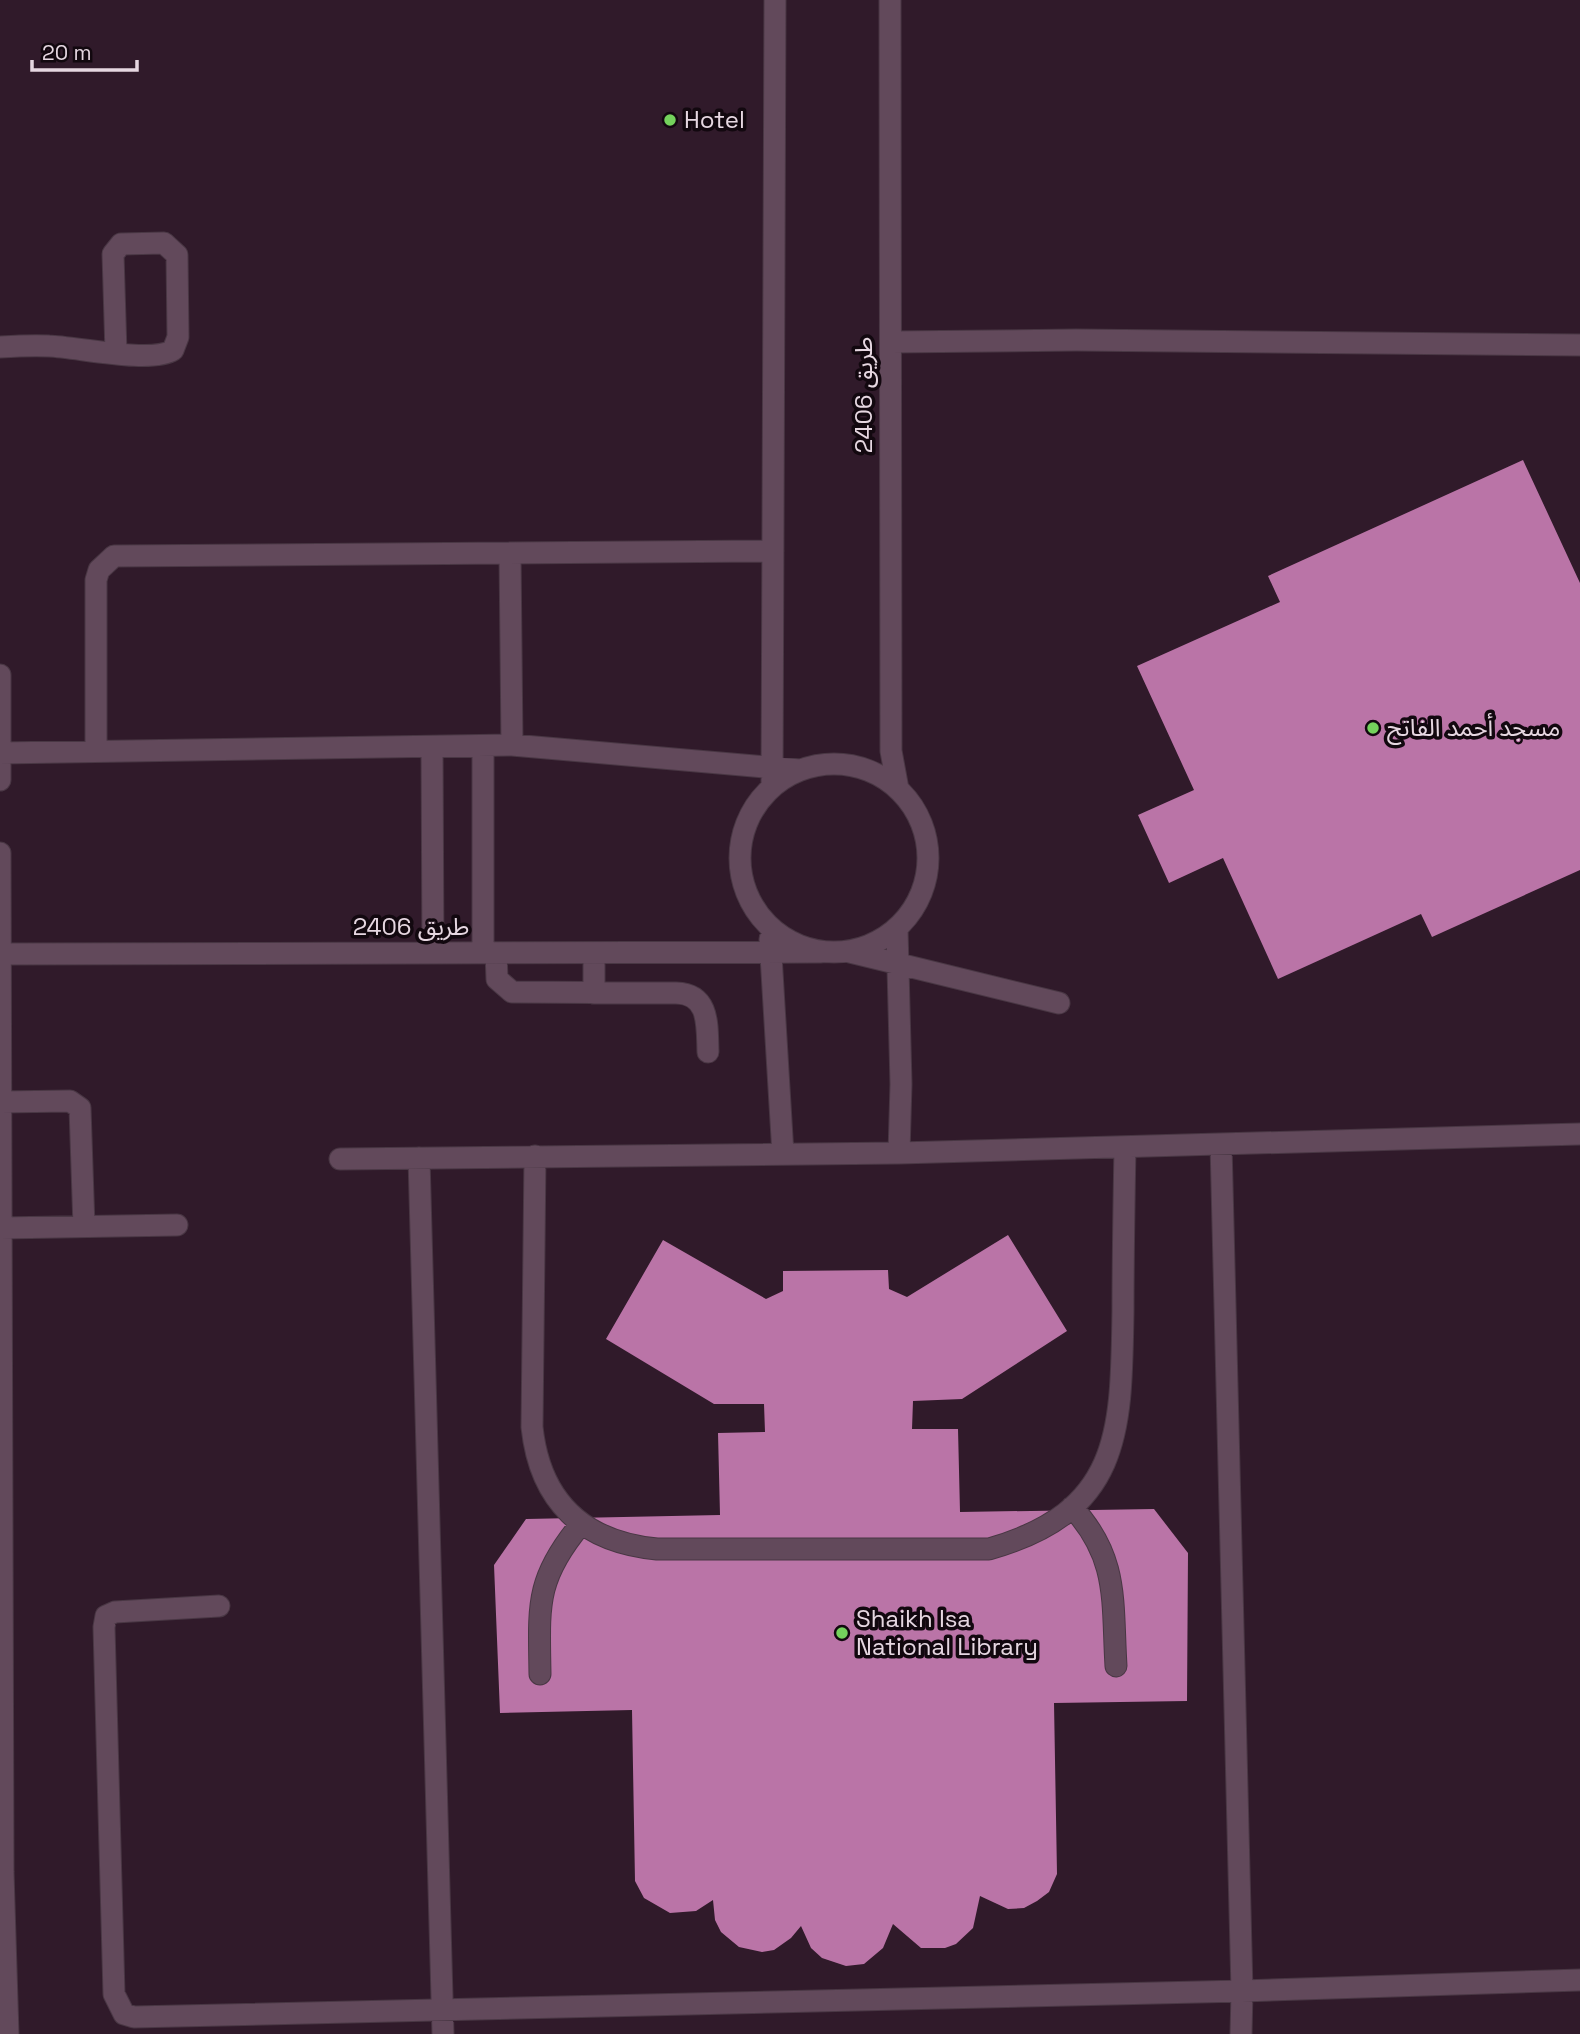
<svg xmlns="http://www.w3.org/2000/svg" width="1580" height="2034" viewBox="0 0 1580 2034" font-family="'Space Grotesk','Noto Sans Arabic',sans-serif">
	<rect width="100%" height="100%" fill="#301a2a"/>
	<path fill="#ba74a7" d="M1523,460l57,123v287l-148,67 -11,-23 -143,65 -55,-121 -54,25 -31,-68 56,-25 -57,-124 143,-64 -12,-26z
		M1008,1235l59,96 -105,68 -49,2 -1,28h46l2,83 194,-3 34,44 -1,148 -133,2 3,171 -8,18 -12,9 -13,7 -16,1 -28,-13 -7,32 -17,16 -11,4h-24l-28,-24 -10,24 -19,16 -18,2 -24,-8 -11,-10 -10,-22 -10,12 -17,12 -12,2 -23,-5 -18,-15 -6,-12 -2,-20 -17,11 -26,2 -26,-15 -9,-17 -3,-171 -132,3 -6,-148 32,-46 194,-4 -2,-82 47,-1 -1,-28h-50l-108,-65 57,-99 103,59 17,-8v-20l105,-1 1,19 18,8z"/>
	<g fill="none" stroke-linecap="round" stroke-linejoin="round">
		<g stroke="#493744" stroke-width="23">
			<path id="minor" d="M890,0l1,751 7,38
				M891,342l185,-2 504,5
				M0,347c16,-1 33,-2 49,-1 28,1 102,18 124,4l5,-13 -1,-82 -13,-12 -43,1 -8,10 3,99
				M510,553l2,192
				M0,675v105
				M432,748l1,205
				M96,750v-170l3,-10 15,-14 659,-5
				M0,753l512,-8 288,25
				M740 858a94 94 0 1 1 188 0a94 94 0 1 1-188 0Z
				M772,787l3,-787
				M0,853l3,1019 5,162
				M897,929l4,155 -2,69
				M770,939l13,215
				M850,952l209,51
				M483,953v-206
				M496,953l1,26 15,13 164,1c34,1 31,32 32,59
				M0,954l821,-2
				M594,993v-40
				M1,1102l69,-1 10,7 4,119
				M1221,1144l21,847 -1,43
				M535,1156l-3,271c8,75 51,115 125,122h332c134,-38 132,-119 134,-238 0,-55 1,-109 2,-164
				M419,1158l24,876
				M340,1159l559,-6 681,-19
				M1,1228l176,-3
				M1072,1507c47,51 40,93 44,159
				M219,1606l-104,6 -9,4 -2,11 10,367 10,20 10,3 1108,-26 338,-11
				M540,1674c-1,-68 -5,-95 41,-150"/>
		</g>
		<use href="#minor" stroke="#62495b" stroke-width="21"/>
	</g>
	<g fill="#74d25c" stroke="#12080f" stroke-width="2.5">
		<circle cx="670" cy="120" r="7"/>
		<circle cx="1373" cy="728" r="7"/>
		<circle cx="842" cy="1633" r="7"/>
	</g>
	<g text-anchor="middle" stroke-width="7" stroke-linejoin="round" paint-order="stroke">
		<g font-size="24" fill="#e6d7e1" stroke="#12080f" text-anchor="start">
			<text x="684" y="128">Hotel</text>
			<text x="1387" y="736">مسجد أحمد الفاتح</text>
			<text x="856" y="1627">Shaikh Isa<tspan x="856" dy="28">National Library</tspan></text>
		</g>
		<g font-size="24" fill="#e6d7e1" stroke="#12080f">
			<text transform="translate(864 395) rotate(-90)" y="8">طريق 2406</text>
			<text x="411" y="935">طريق 2406</text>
		</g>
	</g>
	<path d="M32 60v10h105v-10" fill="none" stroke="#e6d7e1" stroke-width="3.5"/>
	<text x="42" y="60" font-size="21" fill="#e6d7e1" stroke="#12080f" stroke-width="5" paint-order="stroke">20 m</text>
</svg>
